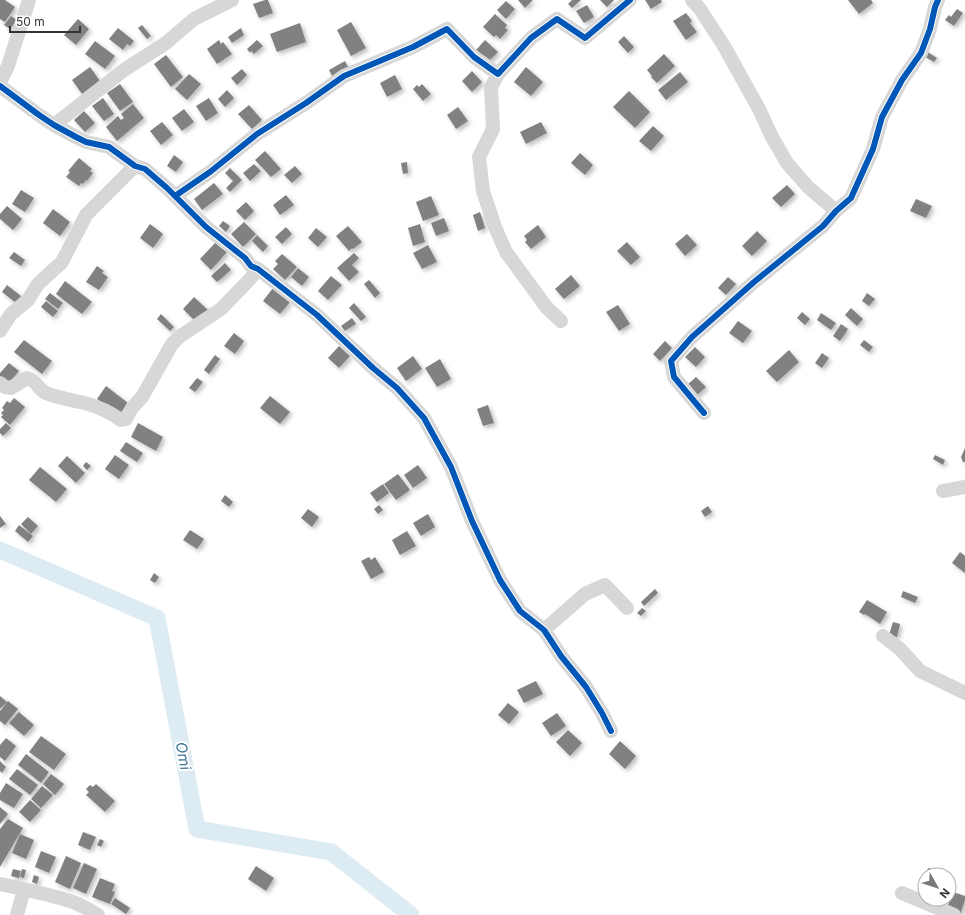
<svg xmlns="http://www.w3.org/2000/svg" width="965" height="915" viewBox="0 0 965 915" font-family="Inter,sans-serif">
	<defs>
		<filter id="shadow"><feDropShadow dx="2.5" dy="2.5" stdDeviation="2" flood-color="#0004"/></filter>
	</defs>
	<rect width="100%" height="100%" fill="#fff"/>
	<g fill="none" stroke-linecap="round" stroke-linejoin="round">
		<path stroke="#ddebf3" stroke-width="17" d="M0,550l157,68 40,211 134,23 80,63"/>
	</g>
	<path fill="#818181" filter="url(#shadow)" d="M0,0h5l10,7 -10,15 -5,-3z
		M265,0h3l5,13 -14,5 -6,-14z
		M518,0h15l-8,8z
		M572,0h9l-9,8 -4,-4z
		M600,0h14l-7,7z
		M645,0h16l1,2 -11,7z
		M848,0h23l2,3 -14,11z
		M506,1l9,8 -9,10 -9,-9z
		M587,5l7,12 -10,6 -8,-12z
		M957,9l6,4 -9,13 -9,-6 4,-5 2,2z
		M686,13l6,8 -2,2 7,9 -11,8 -13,-19z
		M495,14l12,11 -2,3 3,2 -8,9 -4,-4 -2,2 -11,-10z
		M11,16l6,4 -7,9 -6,-4z
		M78,19l11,10 -13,16 -12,-10z
		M351,22l15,26 -15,8 -14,-26z
		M300,23l6,19 -29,10 -7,-18z
		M142,25l9,11 -4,3 -9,-11z
		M118,28l16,13 -4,5 -3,-2 -4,6 -14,-11z
		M241,28l3,7 -12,8 -4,-6z
		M624,36l10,11 -6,6 -10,-11z
		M219,40l2,4 2,-2 9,12 -15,10 -10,-15z
		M257,40l6,6 -9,8 -3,-3 -1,2 -3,-4z
		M485,40l13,12 -10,10 -12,-12z
		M95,41l20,15 -10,13 -20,-15z
		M928,52l9,6 -3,4 -9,-5z
		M664,54l11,12 -18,17 -6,-6 1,-1 -5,-6z
		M166,55l17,22 -12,10 -17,-23z
		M345,61l4,8 -16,9 -4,-8z
		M90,67l10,14 -18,13 -10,-14z
		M526,67l17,15 -12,14 -17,-14z
		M242,69l5,6 -10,10 -6,-7z
		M472,71l10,11 -10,10 -10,-11z
		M680,72l8,10 -22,18 -8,-10z
		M189,74l12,10 -14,16 -12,-11z
		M395,75l7,14 -15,8 -7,-14z
		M120,84l13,18 -13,9 -13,-18z
		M422,84l9,10 -8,7 -10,-12 4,-4 2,2z
		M227,90l7,8 -9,9 -7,-8z
		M629,91l21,21 -15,16 -22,-21z
		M103,98l11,16 -10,7 -12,-15z
		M209,98l9,15 -12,8 -10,-15z
		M133,104l11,14 -27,23 -11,-14 12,-11 3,4 3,-2 -3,-4z
		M249,105l13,15 -10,9 -14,-15z
		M458,107l10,14 -12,8 -9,-14z
		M184,109l10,13 -12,9 -10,-13z
		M84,111l11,12 -10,9 -11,-12z
		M162,122l11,13 -12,10 -11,-14z
		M541,122l6,11 -21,11 -6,-12z
		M653,126l11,10 -13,15 -12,-10z
		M265,151l16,18 -10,8 -16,-17z
		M580,153l13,12 -8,10 -14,-12z
		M174,155l9,7 -7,10 -9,-6z
		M79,158l13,11 -2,2 3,2 -6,8 -1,-1 -3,4 -2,-1 -2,3 -13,-9 4,-5 -2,-1z
		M407,162l1,11 -5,1 -2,-11z
		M254,164l7,7 -11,10 -7,-8z
		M295,166l7,8 -10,9 -8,-8z
		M230,168l12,12 -12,12 -4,-4 7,-7 -8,-8z
		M214,183l9,11 -21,16 -8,-11z
		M787,185l8,9 -14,13 -9,-9z
		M21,190l13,8 -9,14 -13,-8z
		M286,195l8,10 -14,10 -7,-10z
		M431,196l8,19 -16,6 -7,-19z
		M916,199l16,7 -6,12 -16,-7z
		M246,202l8,9 -9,9 -9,-9z
		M7,206l15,13 -9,11 -13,-11v-5z
		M53,209l17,13 -10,14 -17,-13z
		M480,212l5,16 -7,3 -5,-16z
		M444,218l5,13 -13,5 -5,-13z
		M223,221l7,5 -4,6 -7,-6z
		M244,222l12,12 -13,13 -12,-13z
		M150,224l13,10 -10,14 -13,-10z
		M420,224l5,18 -12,4 -5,-18z
		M538,225l8,12 -15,12 -6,-7 2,-2 -3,-4z
		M348,226l14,16 -9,7 -1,-1 -3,3 -13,-15z
		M286,227l6,7 -10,10 -7,-7z
		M316,228l11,9 -9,10 -10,-9z
		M757,231l10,10 -15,15 -10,-10z
		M687,234l10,11 -12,11 -10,-12z
		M257,235l11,11 -5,6 -11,-11z
		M216,242l11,10 -16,18 -11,-11z
		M627,242l13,15 -9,8 -14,-14z
		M428,245l9,17 -15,7 -9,-16z
		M14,252l11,8 -4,6 -12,-8z
		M354,253l5,5 -7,7 7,7 -10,9 -12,-13z
		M282,254l15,13 -12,13 -12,-11 5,-5 -3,-3z
		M225,263l6,7 -14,12 -6,-6z
		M97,266l7,5 -2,2 6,4 -9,13 -13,-8z
		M298,268l11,9 -7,9 -11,-9z
		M571,275l9,11 -16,13 -9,-10z
		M331,276l11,9 -14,15 -10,-9z
		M728,277l8,7 -10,11 -8,-7z
		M369,280l11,13 -5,5 -11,-14z
		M65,281l27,21 -10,12 -26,-20z
		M7,285l14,11 -5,7 -14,-11z
		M273,288l17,14 -10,12 -17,-13z
		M50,293l13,10 -5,6 -13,-10z
		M867,293l8,6 -6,7 -7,-5z
		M194,297l14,13 -12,12 -13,-13z
		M46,301l12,10 -5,6 -12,-10z
		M354,303l12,14 -5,4 -12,-13z
		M618,305l12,19 -11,7 -13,-19z
		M851,308l12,11 -6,7 -12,-11z
		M802,312l8,7 -5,6 -8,-7z
		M821,313l15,10 -5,7 -14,-10z
		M161,314l13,13 -4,4 -13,-12z
		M352,318l4,6 -11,7 -4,-5z
		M738,321l14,10 -9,12 -14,-10z
		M841,324l7,5 -8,12 -7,-5z
		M234,333l10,8 -9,13 -11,-8z
		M24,340l28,21 -10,13 -28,-22z
		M864,340l9,7 -4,5 -9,-7z
		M665,341l7,7 -12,13 -7,-7z
		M339,346l11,10 -11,12 -11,-10z
		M695,347l10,10 -9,10 -11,-10z
		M789,350l10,12 -22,20 -11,-11z
		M822,353l7,5 -7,10 -7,-5z
		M215,355l5,4 -11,15 -5,-4z
		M413,356l9,13 -16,12 -9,-13z
		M440,359l11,20 -14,8 -12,-19z
		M9,363l10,8 -12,14 -7,-6v-6z
		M696,377l10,10 -11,10 -9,-11z
		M197,378l6,4 -8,10 -6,-4z
		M106,386l22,17 -9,12 -22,-16z
		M270,396l20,16 -10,12 -20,-16z
		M14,398l11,9 -15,18 -9,-8 2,-2 -2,-2 3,-3 -2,-2 5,-7 3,2z
		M488,405l6,18 -11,3 -6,-17z
		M6,423l5,5 -8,8 -3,-3v-4z
		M138,423l25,14 -7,14 -25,-14z
		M126,442l17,11 -6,9 -17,-11z
		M965,448v14h-2l-2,-5z
		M115,455l14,10 -10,14 -14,-10z
		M935,455l10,5 -2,5 -10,-6z
		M67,456l18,17 -9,10 -18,-17z
		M86,462l5,4 -4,4 -4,-4z
		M418,465l9,13 -14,10 -9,-13z
		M40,467l27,22 -11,13 -27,-22z
		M398,474l12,16 -14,10 -12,-16z
		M383,484l6,9 -12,9 -7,-9z
		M225,495l8,7 -4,5 -8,-6z
		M379,505l4,5 -5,4 -4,-5z
		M708,506l4,6 -7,5 -4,-6z
		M308,509l11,8 -7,10 -11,-9z
		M428,514l7,13 -14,9 -8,-13z
		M0,516l6,8 -6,4z
		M28,517l10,9 -7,8 -10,-10z
		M19,525l14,11 -5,6 -13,-11z
		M190,530l14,9 -7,10 -14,-9z
		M407,531l9,15 -16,9 -8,-15z
		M960,552l5,4v17l-13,-10z
		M369,557l2,3 4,-3 9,15 -13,7 -10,-18z
		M154,573l5,4 -4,6 -5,-3z
		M655,589l3,4 -14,13 -3,-4z
		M903,591l15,6 -3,6 -14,-6z
		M867,600l20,12 -7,12 -15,-10 -1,1 -5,-3z
		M642,608l4,3 -5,5 -4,-3z
		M893,622l7,2 -3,13 -8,-2z
		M536,681l7,13 -19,9 -7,-13z
		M0,696l7,6 -7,7z
		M8,701l10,8 -13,16 -5,-4v-10z
		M508,703l11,9 -10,12 -11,-9z
		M19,712l15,13 -10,11 -15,-13z
		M557,713l9,13 -15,10 -9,-13z
		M568,730l14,13 -12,13 -14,-14z
		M41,736l25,18 -12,16 -25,-18z
		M6,738l10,8 -11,15 -5,-4v-12z
		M620,741l16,15 -11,13 -16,-15z
		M26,754l23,18 -8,11 -23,-18z
		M0,761l6,6 -4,6 -2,-2z
		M17,769l21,16 -8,10 -21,-16z
		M51,774l13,10 -9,11 -12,-11z
		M6,783l17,11 -9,14 -14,-8v-7z
		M96,784l19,17 -10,11 -19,-17 3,-3 -3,-3 4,-4 3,2z
		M42,786l11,9 -12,13 -10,-9z
		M30,800l11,10 -11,12 -11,-10z
		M0,807l8,7 -8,10z
		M8,819l15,9 -23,39v-38z
		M83,832l13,5 -6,13 -12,-5z
		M20,834l14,6 -8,19 -14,-6z
		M100,839l4,2 -3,6 -4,-2z
		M41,851l15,6 -7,16 -14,-6z
		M66,856l15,7 -11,26 -15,-7z
		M84,863l13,6 -11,25 -13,-6z
		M256,866l18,12 -8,13 -18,-12z
		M928,868l16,5 -1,2h-17z
		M13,869l8,2 -2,7 -8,-2z
		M22,869l4,1 -2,8 -4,-1z
		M34,875l5,2 -2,7 -5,-2z
		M100,878l15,6 -3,7 3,1 -5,12 -18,-7z
		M953,892l12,4v4l-5,15 -13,-8z
		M115,898l15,10 -4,6 -15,-10z"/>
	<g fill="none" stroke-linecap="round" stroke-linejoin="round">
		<path stroke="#d7d7d7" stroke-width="14" d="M692,0l8,9 24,37 35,63 13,28 15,26 21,24 28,24
			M498,74l-7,13 2,42 -14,28 4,34 12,36 11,25 41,56 14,13
			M0,82l8,-16 21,-66
			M0,86l39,29 15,10 22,12 10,5 23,5 26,19 10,3 22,19 39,39 39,31 6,8 7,3 59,46 56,53 24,20 27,30 27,49 21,54 28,59 20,31 24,19 17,26 25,31 16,26 9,18
			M54,125l70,-55 42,-27 28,-24 38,-19
			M175,196l35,-24 47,-38 49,-31 38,-27 69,-29 34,-18 27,28 24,17 33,-36 26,-19 28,19 45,-38
			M0,331l11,-17 17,-14 10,-16 24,-22 24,-47 49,-49
			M0,383l5,4 6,1 16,-10c9,2 11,11 19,15 12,5 26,7 39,10 11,3 26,10 36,17l5,-1 6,-11 10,-11 30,-53 7,-7 42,-28 29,-30 8,-10
			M704,413l-30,-36 -3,-16 21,-24 62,-55 69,-56 13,-15 15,-13 22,-49 9,-32 20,-37 19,-27 9,-24 5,-22 3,-7
			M943,491l22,-4
			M544,630l41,-36 20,-9 22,23
			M883,636l17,13 20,22 45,22
			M0,884c23,5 48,10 70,17 10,3 19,9 28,14
			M902,893l52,22
			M17,915l7,-26"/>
		<g stroke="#fff" stroke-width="8">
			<path id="cycleway" d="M0,86l39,29 15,10 22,12 10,5 23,5 26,19 10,3 22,19 39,39 39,31 6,8 7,3 59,46 56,53 24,20 27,30 27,49 21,54 28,59 20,31 24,19 17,26 25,31 16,26 9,18
				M175,196l35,-24 47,-38 49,-31 38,-27 69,-29 34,-18 27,28 24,17 33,-36 26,-19 28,19 45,-38
				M704,413l-30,-36 -3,-16 21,-24 62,-55 69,-56 13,-15 15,-13 22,-49 9,-32 20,-37 19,-27 9,-24 5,-22 3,-7"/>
		</g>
		<use href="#cycleway" stroke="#0057b8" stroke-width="6"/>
	</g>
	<g text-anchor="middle" stroke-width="4" stroke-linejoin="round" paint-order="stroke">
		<g font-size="15" font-style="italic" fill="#3f7597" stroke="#fff">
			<text transform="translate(183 756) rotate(79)" y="5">Omi</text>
		</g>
	</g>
	<g transform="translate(937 887) rotate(129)"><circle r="19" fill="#ffffff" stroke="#adadad"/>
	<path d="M0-3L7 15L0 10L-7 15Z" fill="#7a7a7a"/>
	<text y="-6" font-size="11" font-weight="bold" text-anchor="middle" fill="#333333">N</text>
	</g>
	<path d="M10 26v6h70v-6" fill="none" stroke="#333333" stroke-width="2"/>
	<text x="16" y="26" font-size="12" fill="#333333" stroke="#ffffff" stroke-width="3" paint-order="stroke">50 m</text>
</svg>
